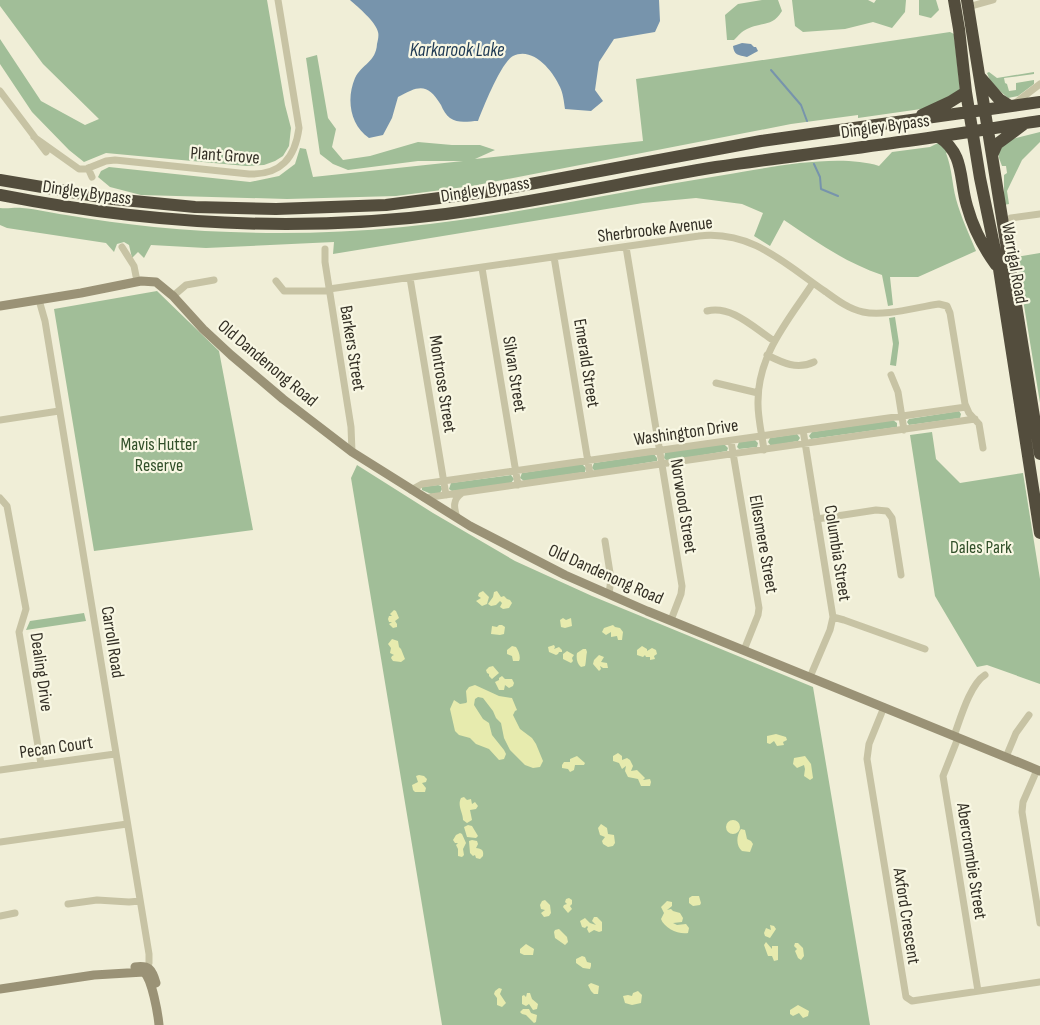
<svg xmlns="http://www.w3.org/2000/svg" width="1040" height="1025" viewBox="0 0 1040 1025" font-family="'Sofia Sans Condensed',sans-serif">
	<rect width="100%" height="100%" fill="#f0eed7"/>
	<path fill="#a1be98" d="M0,0h267l18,105 6,23 -2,18 -6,10 -8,5 -11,4 -18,1 -140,-13 -22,9 -15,-12 -37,-38 -32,-48v-25l41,62 44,24 14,-6 -56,-55 -43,-58z
		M762,0h16l4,11c-10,17 -20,10 -35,18 -5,2 -9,7 -13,11h-7l-2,-25 13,-11z
		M792,0h76l6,3 2,-3h30l-1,12 -13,16 -19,-6 -28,7 -42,3 -8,-6z
		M919,0h17l3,10 -8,8 -12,-3z
		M950,32l4,2 6,56 -32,18 -70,10v-3l-67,9 -319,62 -76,10 -109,3 -146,-4 -31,-8 -12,-10 3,-6 8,-4 141,15 29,-6 16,-12 5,-16 6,1 7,28 150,-16h-45l-70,9 -15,-6 -13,-10 -14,-96 11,-3 11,63 8,11 -4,18 11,13 27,-4 48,-14 34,3h28l15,5 -20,9 168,-18 -7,-62z
		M989,72l8,6 37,-6v2l-30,4 1,5 2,1 2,7 7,-1v-7l18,-3v4l-16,12 -10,2 -17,-15 -4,-10z
		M1040,132v10l-18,18 -15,31 2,13 -5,1v-30l3,-2 -1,-7h-4l-3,-8 -1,-9 14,-10z
		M938,143l12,7 -4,3c6,15 6,31 10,46 5,18 13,35 20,52l-58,26h-28l3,28 -5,1 -6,-31c-38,-13 -65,-33 -98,-55l-14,26 -16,-10 9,-23 -21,-9 -46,-6 -53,5 -310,51 1,-12 -128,6 -55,-3 -7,13 -6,-6 -6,6 -3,-13 -5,-3 -7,2 -3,8 -8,-9 -99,-15 -7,-3v-17c8,1 15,-1 22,0 15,1 30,5 44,7 29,5 59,9 88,12 83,8 167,8 249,0 108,-11 214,-35 321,-52 43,-7 113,-22 155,-9l13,-14 38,-5z
		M1040,253v150l-24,-146z
		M157,291l62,60 34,179 -159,21 -40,-242z
		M895,317l4,26 -3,23 -6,-1 3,-21 -4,-26z
		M959,411l2,3 -1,4 -51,7 -2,-3 2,-3z
		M893,420l4,3v4l-86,12 -2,-3 3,-4z
		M932,432l4,27 24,24 63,-10 17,106v105l-53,-19 -10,2 -42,-71 -25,-161z
		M797,434l3,4 -2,3 -27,5 -3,-4 2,-4z
		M755,440l3,3 -1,4 -18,2 -2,-2 2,-5z
		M724,444l4,4 -1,3 -60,10 -3,-3 1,-5 2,-1z
		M654,454l3,4v3l-62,10 -3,-3 2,-5z
		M582,464l4,4 -1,4 -61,9 -4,-3 2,-5z
		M357,465l76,48 82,48 77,35 221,91 57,338h-428l-91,-547z
		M511,475l3,4 -3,4 -59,8 -3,-2 2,-6z
		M438,485l3,1 1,3 -2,4 -9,1 -9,-4v-3z
		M84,613l2,8 -60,9 4,-9z"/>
	<path fill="#e7ebae" d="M483,591l6,6 -2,7 -5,2 -6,-5 5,-3 -3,-2 1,-3z
		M497,591l4,6 3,-1 3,3 3,1 2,3 -3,5 -6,1 -3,-2 2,-4 -2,-2 -4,4 -5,1 -3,-2 5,-7 1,-5z
		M394,610l2,1 3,7 -4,3 2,3v3l-4,1 -4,-4 3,-2h-3l-1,-3 1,-3h3l-2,-2z
		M563,618l3,2 5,-2 1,8 -7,2 -4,-1 -1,-7z
		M499,625h3l3,2 -1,7 -4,1 -9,-1 1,-8 5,1z
		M613,625l2,2 5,1 3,4 -1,8h-4l-1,-4 -6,1v-5l-5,3 -4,-3 2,-4z
		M392,639l6,2 1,6 2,2 4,10 -4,3 -8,-1 -2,-3 1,-2 2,-1 -4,-2 1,-5 -3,-4z
		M554,645l1,2 -1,2 5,-2 3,3v2h-3l-1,2 -2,1 -7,-3 -1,-5z
		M512,646l4,1c3,4 5,11 3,14h-6l-1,-5 -5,-2v-4z
		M642,646l5,3v2l5,-3 4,2 1,4 -3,2 1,3 -5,1v-3h-4l-1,-2 -2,2 -6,-2v-5z
		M583,649h3l1,3c-1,4 -1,12 -2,14l-4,1c-4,-3 -5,-9 -4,-14z
		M567,651l7,4 -2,3 1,3 -2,2 -8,-4v-5z
		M599,655l5,2 -3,5 6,1 1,5h-5l-3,-2 1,3 -2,2 -6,-7 1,-4z
		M493,666l6,7 -7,6 -3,-3v-2l-2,-1 -1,-3 3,-3z
		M502,676l3,3h7l2,4 -1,3 -4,2 -4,-3 -1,5h-5l-4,-8 4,-2v-2z
		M475,685l24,11 13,2 5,12 -2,1 -2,4 7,14 12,9 4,6 7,17 -3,6 -7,1 -8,-3 -15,-15 -6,-12 -3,-15 -5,-5 -3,-7 -10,-13 -5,-1 -3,2 -1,6 9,14 6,4 3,12 12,15 2,4 -2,5 -5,1 -10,-11 -13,-5 -6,-6 -11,-3 -4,-4 -5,-22 4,-9 6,4 6,-1 1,-1 -1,-11 3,-4z
		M776,734l10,3 1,3 -4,2 1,3 -7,1 -3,-5 -4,3 -3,-1v-7z
		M618,753l4,3v4l5,-2 3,2 3,6 -2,5 6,-1 8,8 -2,2 7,-1 1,3 -1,4h-9l-3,-7 -10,-2 -3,-6 1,-5 -4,3 -3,-6 -6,-2v-5z
		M577,756l8,7 -1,2h-9l-1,5 -4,2 -2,-3 -6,-1v-3l2,-3h6v-3z
		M805,756l6,8 2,14 -3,2 -6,-4 1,-7 -1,-4 -7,3 -4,-4 1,-6z
		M419,775l5,1 3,3 -1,3 -4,1 4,5 -1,4h-10l-2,-2 -1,-5 6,-3 -2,-6z
		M464,797l3,3 4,-1 1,5 3,-2 3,4 -2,3 -6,1 2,10 -5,3 -4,-3c0,-8 -6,-14 -2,-22z
		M726 827a7 7 0 1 1 14 0a7 7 0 1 1-14 0Z
		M601,824l6,4 1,6 6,1 1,8 -2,3 -5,1 -5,-3 -1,-3 3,-4 -5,-2 -2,-7z
		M468,825l4,1 6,10 -2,2 -9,-1 -3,-10z
		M741,829l4,1 2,9 4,2 2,3 -3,8 -8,-1c-6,-5 -6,-15 -1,-22z
		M460,833l2,1 4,9 -3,6 1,6 -2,2 -4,-1v-7l-2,-4 2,-2h-3l-2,-3 3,-5z
		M472,840l5,1 1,3 -2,4c5,1 8,1 7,8l-3,3 -4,-1 -1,-3 -2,1 -3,-3 -1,-12z
		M692,896h7l2,7 -1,2 -7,1 -4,-3v-5z
		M569,898l3,2v4l-2,2 2,3 -4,4 -5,-6 1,-2 3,-1 -2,-2 1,-3z
		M545,900l5,5 1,8 -2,3 -5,1 -3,-4 4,-3 -4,-1 -1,-4 2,-4z
		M667,901l5,1v4l-5,4 4,-1 2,2 7,2 3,5 -1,4 -9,1 4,2 9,-1 3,4 -1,5c-9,2 -24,-5 -27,-14l3,-6 -3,-6z
		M594,917h3l5,5v9l-3,1 -5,-2 -5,3 -2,-4 1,-2 -1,-1 -2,2 -3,-1 -2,-6 5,-3 5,5 6,2 -4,-4z
		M770,925l4,1 2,3 -6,9 -5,-2 -1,-3 2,-5 5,2z
		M559,929l8,8 1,5 -3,3 -10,-7 -1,-6 1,-2z
		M766,942l6,7v-3h6v14l-4,1 -2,-5h-4l-4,-11z
		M795,943h3l5,5 1,8 -3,4 -3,-2 -3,-7 2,-2 -3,-3z
		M526,944l8,5 -1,6h-9l-4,-2v-4z
		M582,956l3,1 2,5 4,1v3l-1,3 -7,-1 -7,-5v-4z
		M591,983l8,3 -1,8h-4l-3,-3 -3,-6z
		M499,988l3,1 -2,5 6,9 -4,4 -5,-2v-7l-3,-4 1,-3z
		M638,991l4,4 -1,8 -9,2 -7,-2 -2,-7 5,-1 4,1 1,-3z
		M527,993h3l2,6 6,5 -1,5 -4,1 -4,-6 -3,2 -4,-2v-8l2,-1 2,2z
		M798,1005l11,6 -1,5 -5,2 -4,-5 -6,3 -3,-2v-4z
		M523,1009h6l2,4 6,2 -1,7 -2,1 -8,-8 -4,-1 -2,-2z"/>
	<path fill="#7794ac" d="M350,0h309l1,21 -5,11 -41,7 -15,23 -4,28 8,11 -12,10 -26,-2c-1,-7 -2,-16 -5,-22 -7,-16 -27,-41 -47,-31 -12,7 -29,50 -35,65 -9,0 -20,3 -28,-3 -4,-3 -7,-8 -9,-13 -13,-22 -22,-20 -43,-8l-6,21 -9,17 -14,3c-19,-13 -23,-39 -14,-60 7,-14 21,-16 22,-34 1,-4 2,-9 1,-12 -2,-10 -20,-25 -28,-32z
		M742,43l9,1 3,3h2l2,4 -11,6c-9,-2 -13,-2 -14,-11z"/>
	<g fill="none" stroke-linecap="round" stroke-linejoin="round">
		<path stroke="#7794ac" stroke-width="2" d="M771,70l30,35 6,16
			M814,164l6,13 1,12 17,7"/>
		<path stroke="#c7c3a4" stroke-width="7" d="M968,7l25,-7
			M0,91l46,61
			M1014,104l26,-20
			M34,137l45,32h7l20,-8 9,-1 134,14c32,1 46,-16 50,-46l-21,-128
			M88,168l4,9
			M1011,218l29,-4
			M122,247l12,19 3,15
			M626,247l56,339 -1,8 -10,26
			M325,249v13l26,165 1,25
			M554,257l36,217
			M482,268l36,217
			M410,278l36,217
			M276,281l8,10h45
			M329,289l370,-53c53,-6 86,28 127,56 11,8 23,17 37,20 21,5 54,-5 76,-8l8,2 3,7 15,91 4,9 10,11 4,24
			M173,296l13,-11 28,-5
			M39,300l6,21 104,633v9l-5,9
			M707,311c25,-6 47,17 67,30
			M767,355c16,8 30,15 47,7
			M891,375l7,17 6,38
			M716,383l42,10
			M0,420l59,-9
			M803,430l30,187 -3,13 -20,47
			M731,441l28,167 -1,7 -14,35
			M764,450c-2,-15 -6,-31 -6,-46 -1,-49 30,-83 55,-121
			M411,490l11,-6 544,-77
			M0,498l7,8 19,103 -7,23 22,132
			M424,498l551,-79
			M457,518c-3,-10 -5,-18 5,-25
			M817,519l59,-9 11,1 5,7 9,57
			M605,541l6,38 -2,15
			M833,617l11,3 81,29
			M884,707l-15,37 -2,15 39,238 6,4 128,-19
			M954,736c6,-16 16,-52 31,-61
			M958,738l-15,38 35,215
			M1006,757l10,-24 13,-18
			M0,770l115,-16
			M1037,770l-14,32 -1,10 18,111
			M0,842l127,-18
			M68,904l29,-4 32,2 11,-1
			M0,916l15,-3"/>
		<path stroke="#9a9276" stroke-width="9" d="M0,306l81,-13 60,-12 15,1 17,14 30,33 28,26 52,44 69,53 118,74 95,49 82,36 393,160
			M135,967c14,-2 17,2 21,16
			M0,989l94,-14 50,-3c8,7 14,42 15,53"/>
		<path stroke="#534d3d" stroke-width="12" d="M954,0l5,29 7,63 14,86 19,91 41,264
			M967,0l73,454
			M980,77l19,22 11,7
			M922,115l28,-13 16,-10
			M939,137c26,17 20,43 28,69 6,22 16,41 29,59
			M993,153l4,-9 27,-20
			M0,180l113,19 82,8 81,2 110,-4 107,-14 268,-50 279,-39
			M0,195c147,29 296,38 446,19 90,-12 180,-32 270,-47 61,-9 122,-16 183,-25 47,-6 94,-14 141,-21"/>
	</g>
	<g text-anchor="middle" stroke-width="4.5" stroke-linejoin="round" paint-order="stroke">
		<g font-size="18" fill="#332f25" stroke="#f8f7e3">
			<text transform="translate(885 126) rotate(-8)" y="6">Dingley Bypass</text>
			<text transform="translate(225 155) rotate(4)" y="6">Plant Grove</text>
			<text transform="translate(485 189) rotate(-9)" y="6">Dingley Bypass</text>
			<text transform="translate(87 192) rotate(8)" y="6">Dingley Bypass</text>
			<text transform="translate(655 229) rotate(-7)" y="6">Sherbrooke Avenue</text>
			<text transform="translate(1015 263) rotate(80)" y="6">Warrigal Road</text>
			<text transform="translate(353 348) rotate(81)" y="6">Barkers Street</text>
			<text transform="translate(268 363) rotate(40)" y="6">Old Dandenong Road</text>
			<text transform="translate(587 363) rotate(81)" y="6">Emerald Street</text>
			<text transform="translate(515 374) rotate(81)" y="6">Silvan Street</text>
			<text transform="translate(443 384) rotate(81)" y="6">Montrose Street</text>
			<text transform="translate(686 432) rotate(-8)" y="6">Washington Drive</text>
			<text transform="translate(684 506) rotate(81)" y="6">Norwood Street</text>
			<text transform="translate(764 544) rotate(80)" y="6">Ellesmere Street</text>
			<text transform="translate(838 553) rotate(81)" y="6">Columbia Street</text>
			<text transform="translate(606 574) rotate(24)" y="6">Old Dandenong Road</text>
			<text transform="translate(113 642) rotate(81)" y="6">Carroll Road</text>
			<text transform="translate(42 672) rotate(82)" y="6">Dealing Drive</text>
			<text transform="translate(56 747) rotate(-8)" y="6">Pecan Court</text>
			<text transform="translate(972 861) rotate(81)" y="6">Abercrombie Street</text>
			<text transform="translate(907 916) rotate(81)" y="6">Axford Crescent</text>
		</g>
		<g font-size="18" fill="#32502a" stroke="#f8f7e3">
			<text x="159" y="450">Mavis Hutter<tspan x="159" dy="21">Reserve</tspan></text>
			<text x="981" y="553">Dales Park</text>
		</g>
		<g font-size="19" font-style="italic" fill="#1d3852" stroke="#f8f7e3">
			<text x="457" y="56">Karkarook Lake</text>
		</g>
	</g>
</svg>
